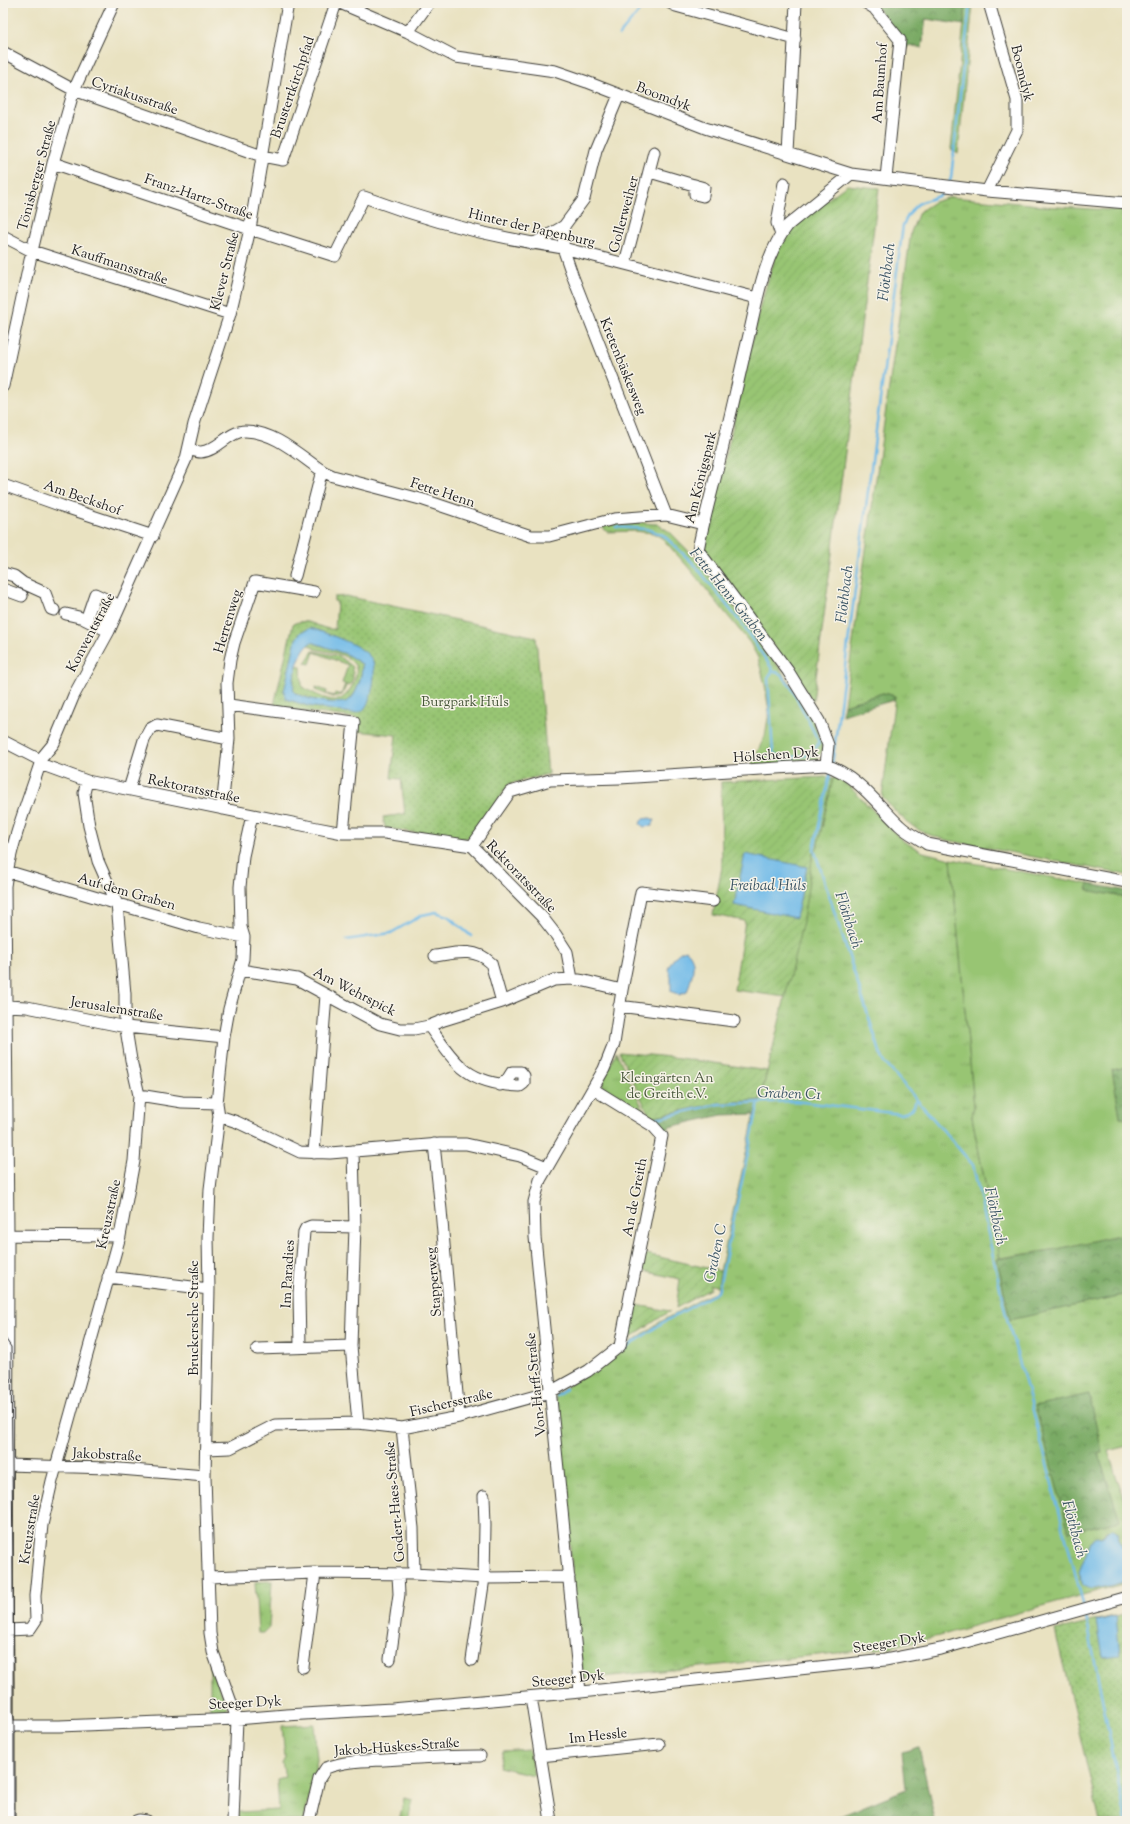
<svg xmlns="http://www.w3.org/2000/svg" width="1130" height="1824" viewBox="0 0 1130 1824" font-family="'Sorts Mill Goudy',serif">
	<defs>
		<pattern id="grass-tufts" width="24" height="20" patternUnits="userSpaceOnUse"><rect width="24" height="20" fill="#98c573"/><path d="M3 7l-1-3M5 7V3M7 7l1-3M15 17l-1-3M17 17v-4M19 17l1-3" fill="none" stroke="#82a963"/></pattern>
		<pattern id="forest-crowns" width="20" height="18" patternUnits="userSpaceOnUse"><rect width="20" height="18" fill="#7aaa65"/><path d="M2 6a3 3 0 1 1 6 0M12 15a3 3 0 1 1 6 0" fill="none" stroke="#638a52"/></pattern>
		<pattern id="park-dots" width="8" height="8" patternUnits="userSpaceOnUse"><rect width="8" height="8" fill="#98c573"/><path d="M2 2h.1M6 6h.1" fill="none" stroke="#82a963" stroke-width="1.8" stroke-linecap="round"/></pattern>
		<pattern id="garden-furrows" width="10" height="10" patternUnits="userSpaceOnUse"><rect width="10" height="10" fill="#98c573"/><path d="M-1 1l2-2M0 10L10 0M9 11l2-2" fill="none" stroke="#82a963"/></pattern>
	</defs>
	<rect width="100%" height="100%" fill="#f7f3e8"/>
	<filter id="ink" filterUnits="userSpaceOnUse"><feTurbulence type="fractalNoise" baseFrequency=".025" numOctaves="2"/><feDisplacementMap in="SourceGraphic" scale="8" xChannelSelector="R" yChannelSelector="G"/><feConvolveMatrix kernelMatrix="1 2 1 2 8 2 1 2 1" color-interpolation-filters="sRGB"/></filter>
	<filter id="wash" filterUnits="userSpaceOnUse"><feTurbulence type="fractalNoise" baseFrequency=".012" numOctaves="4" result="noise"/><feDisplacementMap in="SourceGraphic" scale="16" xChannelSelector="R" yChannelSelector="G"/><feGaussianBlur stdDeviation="0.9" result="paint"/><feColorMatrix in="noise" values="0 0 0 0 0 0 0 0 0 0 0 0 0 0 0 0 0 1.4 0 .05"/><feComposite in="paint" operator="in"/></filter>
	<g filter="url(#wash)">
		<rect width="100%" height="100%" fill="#e9e2c1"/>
		<path fill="url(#grass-tufts)" stroke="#5a7048" d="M966,3h7l-15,151 -7,-5z
			M951,197l79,7 11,2 86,5v664l-180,-35c-34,-8 -42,-19 -65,-43l13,-101 -12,-3 -39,12 67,-473 8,-20 15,-10z
			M635,522l22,2 13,8 27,28 61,77 51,74 15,36 -7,13 -11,3 -56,4 15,-31 4,-24 -4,-27 -7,-27 -8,-15 -62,-76 -26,-29 -9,-5 -18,-2 -28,1 -6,-7z
			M312,642l34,12 16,10c1,9 -5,32 -14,37 -10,5 -45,-2 -54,-9l-1,-5 3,-22 5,2 1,20c10,5 24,14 35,13 11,-1 25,-27 17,-36 -10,-12 -26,-12 -40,-15l-2,-3 -5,-1z
			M313,651l26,5 14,11 -1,2v2l1,1v7l-3,6 -3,-1 -5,11 -9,2 -18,-7 1,-3 11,4 -1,3 8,2 1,-3 6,2 4,-11 -3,-1 6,-18 -34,-13 -4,12 -5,-1z
			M838,777l5,3 60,61 20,11 28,7 23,247 -2,11 28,141 -3,1 13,60 117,-25v152l-19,5 19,58v42l-8,-11 -11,-10 -7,8 -16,48c3,1 7,3 10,3 3,0 29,-7 32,-9v3l-89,24 -99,29 -53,12 -303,31 -28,-284 105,-73 43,-24 14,-6 3,-21 37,-167h2c21,-84 41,-165 54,-251l4,-5 16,-70z
			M616,1052l31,65 -42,-25 -3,-4 1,-6z
			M272,1581l-3,47 -5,5h-6l-3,-51z
			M210,1664l17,42 -3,7 -14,1z
			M314,1724l3,36 -13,61h-66v-9l41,-2 -2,-31 8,-2 -3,-14 3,-6 -3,-31z
			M529,1749l5,26 -35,-8 4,-16z
			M404,1798l9,2 -5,21h-9z"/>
		<path fill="url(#forest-crowns)" stroke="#4b6340" d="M873,3h39l15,2 1,-2h38l-2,22 -38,-6 -4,29 -13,-3 -3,4 -5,-11z
			M883,693l12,3 -1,4 -52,15 2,-10z
			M1089,884l38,7v7l-36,-7 -4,-2v-3z
			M1127,1067v53l-7,-3 -8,-47z
			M760,1100l-5,14 -33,1 -53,12 -2,10 -5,-10 -11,-10 68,-14z
			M1127,1233v61l-117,26 -13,-61 60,-10z
			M1089,1394l13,58 -4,1 22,67 -51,12 -34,-126z
			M919,1747l16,74h-107l78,-32 -4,-37z"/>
		<path fill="url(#park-dots)" stroke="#5a7048" fill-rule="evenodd" d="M346,596l190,41 12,137 -39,10 -34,50 -8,4 -9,1 -73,-11 -2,-11 22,-3 -4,-35 -10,-1 5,-43 -40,-4 1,-13 -81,-10 -2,-3 19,-81c16,-8 28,7 42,5l2,-27 -3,-1v-4zM311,628c18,7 57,18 63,37l-16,48 -50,-7 -24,-15z
			M1127,1613v208h-27l-45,-191z"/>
		<path fill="url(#garden-furrows)" stroke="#5a7048" d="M847,185l32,3 -66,513 -104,-144 -4,-10 56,-244 18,-58 27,-30z
			M826,777l7,1 -16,70 -4,5 -10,68 -18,76 -51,-7 11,-69 -32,-6 9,-48 -1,-85z
			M619,1052l61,6 87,13 -7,29 -41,3 -69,14z
			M642,1253l78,18 -2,15 -8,-1v4l-34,19 4,-29 -41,-9z
			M631,1304l39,7 -47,31z"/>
		<path fill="#98c573" stroke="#5a7048" d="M951,859l138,25 -2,5 4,2 36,7v169l-15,3 8,47 7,3v113l-70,16 -57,9 -28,-141 2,-11z"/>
		<path fill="#6fbae8" stroke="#466b82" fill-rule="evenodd" d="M311,628c16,6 50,16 60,30 7,9 1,45 -8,52 -4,3 -7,3 -12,3l-43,-7 -22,-7 -2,-8 12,-52 5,-7zM312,642l34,12 16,10c1,9 -5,32 -14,37 -10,5 -45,-2 -54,-9 -3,-12 6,-45 18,-50z
			M650,818l5,2 -3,6 -8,1 -4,-3 2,-5z
			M745,854l62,13 -11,51 -62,-13z
			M686,950c13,10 5,29 1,42l-8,3 -8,-4v-14l-3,-8c4,-8 8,-17 18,-19z
			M1112,1528l6,4 1,8 8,11v29c-4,3 -30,9 -35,9 -3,0 -6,-2 -9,-3l-4,-14 12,-31 6,-4 4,1z
			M1116,1616l4,39 -17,2 -6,-36z"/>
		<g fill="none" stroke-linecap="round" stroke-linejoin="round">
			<path stroke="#6fbae8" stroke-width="2.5" d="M619,35l27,-32
				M949,183l2,-5 19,-175
				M616,527l31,2 16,6 31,29 47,59 32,47 9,5 9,12 28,55 -6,12 -31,5 -9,-6 -5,-75 5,-8
				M832,765l71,-540c4,-8 8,-16 15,-21 8,-5 24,-6 28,-15
				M831,770l-17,79 67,206 4,8 88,102 33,150 24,84 54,208
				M346,940l45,-7 31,-18 14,-3 12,4 23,20
				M653,1119l66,-15 76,-3 106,13c10,-2 13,-5 15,-15
				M623,1350l39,-27 56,-31 41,-190
				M557,1396l9,-7
				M1085,1611l41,210"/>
		</g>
	</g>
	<g filter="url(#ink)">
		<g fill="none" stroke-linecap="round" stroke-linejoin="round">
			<g stroke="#3b3a35" stroke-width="13">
				<path id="minor" d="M340,3l68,29 48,25 99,14 32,11 118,46 146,46 136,17 140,12
					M670,3l6,3 119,33
					M866,3l8,5 26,32 -14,138
					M408,32l21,-29
					M3,52l71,38 188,66 21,4 53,-157
					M788,154l8,-151
					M53,163l197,66 85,27 29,-59c64,24 132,41 199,51l194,50
					M650,172l54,16 -1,8 -8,-2v-9
					M987,191l30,-61v-30l-28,-97
					M564,226l-1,22 10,29 93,238
					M781,235l-4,-12 7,-40
					M3,236l29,15 198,63
					M533,244l31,-18 20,-27 12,-49 23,-55
					M625,263l29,-111
					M3,386l29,-135 21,-88 21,-73 40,-87
					M189,449c3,1 8,3 12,3 16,-1 28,-21 44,-21 30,0 56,26 79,41l9,4 91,24 107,36h18l65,-17 52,-4 37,9
					M3,485l59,21 91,30
					M3,573l11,3 9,7 22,10 6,16 3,1
					M295,576l25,-98 4,-6
					M3,589l19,7
					M66,614l13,3
					M84,619l18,9 12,-25 -19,-9 -9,26
					M229,705l125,17 -11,111
					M3,741l37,19
					M40,760l14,-17 20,-48 35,-64 77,-172 8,-35 36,-110 20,-85 38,-226
					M40,760v4l47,17 230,47 26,5h42l87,13 70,71 14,18 11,17 5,27
					M826,765l2,-20 -9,-24 -31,-50 -90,-121c7,-38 19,-75 27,-113 8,-32 15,-65 23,-98 9,-38 15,-82 40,-114l63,-51
					M129,789l15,-49 6,-11 7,-4 72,14
					M222,809l7,-70 -2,-56 3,-23 4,-17 21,-61 59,10
					M472,846l38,-54 40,-12 70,-2 206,-13c32,11 50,38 73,60 8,8 19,13 28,19l200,38
					M3,870l196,58 45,9
					M435,956c20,-3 40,-9 56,7l11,39
					M241,970l56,9 83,45 20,5h14l15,-3 15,-6 58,-18 52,-22 18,-1 13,2 37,9
					M6,1006l21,1 99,20 98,10
					M619,1006l115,15
					M429,1026c28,40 39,58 91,60l4,-3v-7l-3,-4h-9l-5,8 -7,5
					M139,1095l43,7 35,1
					M219,1116l18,6 63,30 30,1 110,-9h26l54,12 27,11
					M434,1144l7,66 18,207
					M353,1151l2,76 -4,119 7,77
					M314,1153l12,-158
					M3,1235l117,1
					M108,1277l101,12
					M300,1347l-1,-54 5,-61 2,-4 5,-2 44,1
					M257,1349l94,-3
					M402,1428l11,100 1,46
					M206,1449l24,-1 45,-23 83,-2 44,5 57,-11 91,-25 38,-21 32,-25 42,-210 -9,-10 -60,-37
					M7,1465l101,3 97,8
					M209,1577l106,-4 99,1 70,4 85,-1
					M8,1630l22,-1 6,-9 -1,-24 7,-71 10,-44 68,-245 14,-75 5,-66 -8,-35 -6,-37v-29l-8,-90 -19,-43 -9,-35 -5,-33 3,-12
					M390,1659l9,-65 -1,-19
					M472,1660l12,-82 1,-53 -1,-29
					M303,1667l12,-94
					M580,1692l-45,-455 -1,-35 6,-22 64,-111 10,-25 8,-54 19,-98 72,9
					M531,1697l20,124
					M3,1726h56l178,-7 49,-4 106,-6 189,-17 304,-32 56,-11 186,-52
					M540,1756l119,-12
					M9,1821v-95l-2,-13 1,-478 -3,-349c5,-41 22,-82 35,-122
					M136,1821l3,-1 8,1
					M233,1821l4,-102 -24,-67 -3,-19 -5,-157 4,-187 -1,-51 2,-49 9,-73 -2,-13 7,-66 5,-28 14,-50 1,-22 -3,-10 -1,-40 3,-31 9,-41
					M309,1821l10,-42 7,-11c18,-7 38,-7 58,-8 32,-2 64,-4 96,-4"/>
			</g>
			<use href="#minor" stroke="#fff" stroke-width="11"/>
			<path stroke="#1c1c1c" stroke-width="1" d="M3,1335l8,12 3,334v140"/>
		</g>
	</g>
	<g text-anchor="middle" stroke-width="3" stroke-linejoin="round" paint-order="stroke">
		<g font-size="14" fill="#1c1c1c" stroke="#f7f3e8">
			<text transform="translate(1023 73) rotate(76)" y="5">Boomdyk</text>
			<text transform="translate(879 83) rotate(-86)" y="5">Am Baumhof</text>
			<text transform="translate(292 87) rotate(-71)" y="5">Brustertkirchpfad</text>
			<text transform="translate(135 95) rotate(19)" y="5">Cyriakusstraße</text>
			<text transform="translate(664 96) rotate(21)" y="5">Boomdyk</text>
			<text transform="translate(36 175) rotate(-75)" y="5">Tönisberger Straße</text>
			<text transform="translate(199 196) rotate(19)" y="5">Franz-Hartz-Straße</text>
			<text transform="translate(623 214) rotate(-75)" y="5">Gollerweiher</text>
			<text transform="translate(532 227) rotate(13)" y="5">Hinter der Papenburg</text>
			<text transform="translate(120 264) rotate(18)" y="5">Kauffmansstraße</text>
			<text transform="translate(224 271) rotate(-76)" y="5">Klever Straße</text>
			<text transform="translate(624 366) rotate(68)" y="5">Kretenbäskesweg</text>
			<text transform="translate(700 477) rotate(-76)" y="5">Am Königspark</text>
			<text transform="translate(443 492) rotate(18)" y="5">Fette Henn</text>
			<text transform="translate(83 497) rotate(19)" y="5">Am Beckshof</text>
			<text transform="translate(227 621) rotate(-73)" y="5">Herrenweg</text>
			<text transform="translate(90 632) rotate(-62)" y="5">Konventstraße</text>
			<text transform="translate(776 754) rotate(-4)" y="5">Hölschen Dyk</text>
			<text transform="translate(194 788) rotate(12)" y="5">Rektoratsstraße</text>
			<text transform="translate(522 876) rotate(46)" y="5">Rektoratsstraße</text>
			<text transform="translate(127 891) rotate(16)" y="5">Auf dem Graben</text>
			<text transform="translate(355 991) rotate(27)" y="5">Am Wehrspick</text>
			<text transform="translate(117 1008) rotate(9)" y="5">Jerusalemstraße</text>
			<text transform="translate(634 1197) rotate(-79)" y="5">An de Greith</text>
			<text transform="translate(108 1214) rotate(-78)" y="5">Kreuzstraße</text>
			<text transform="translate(287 1274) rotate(-87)" y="5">Im Paradies</text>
			<text transform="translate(433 1282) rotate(-95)" y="5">Stapperweg</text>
			<text transform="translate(193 1318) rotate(-90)" y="5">Bruckersche Straße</text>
			<text transform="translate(535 1385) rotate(-96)" y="5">Von-Harff-Straße</text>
			<text transform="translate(451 1402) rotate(-13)" y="5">Fischersstraße</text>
			<text transform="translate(107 1454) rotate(3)" y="5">Jakobstraße</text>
			<text transform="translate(394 1502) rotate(-95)" y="5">Godert-Haes-Straße</text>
			<text transform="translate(29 1529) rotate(-81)" y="5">Kreuzstraße</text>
			<text transform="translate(889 1642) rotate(-9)" y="5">Steeger Dyk</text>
			<text transform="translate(568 1678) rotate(-6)" y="5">Steeger Dyk</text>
			<text transform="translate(245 1702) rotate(-3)" y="5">Steeger Dyk</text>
			<text transform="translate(598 1735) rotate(-6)" y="5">Im Hessle</text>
			<text transform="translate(397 1746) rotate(-4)" y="5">Jakob-Hüskes-Straße</text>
		</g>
		<g font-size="14" fill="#47573a" stroke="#f7f3e8">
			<text x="465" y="706">Burgpark Hüls</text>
			<text x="667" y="1082">Kleingärten An<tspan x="667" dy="16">de Greith e.V.</tspan></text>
		</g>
		<g font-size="15" font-style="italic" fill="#395363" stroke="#f7f3e8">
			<text transform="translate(886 272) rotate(-83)" y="5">Flöthbach</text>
			<text transform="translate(729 594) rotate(51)" y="5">Fette-Henn-Graben</text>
			<text transform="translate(844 594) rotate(-83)" y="5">Flöthbach</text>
			<text x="768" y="890">Freibad Hüls</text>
			<text transform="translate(849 920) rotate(72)" y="5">Flöthbach</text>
			<text transform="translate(789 1093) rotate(2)" y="5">Graben C1</text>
			<text transform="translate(996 1216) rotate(78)" y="5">Flöthbach</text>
			<text transform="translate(715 1253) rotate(-78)" y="5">Graben C</text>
			<text transform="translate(1075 1529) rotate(75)" y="5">Flöthbach</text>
		</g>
	</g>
	<rect width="1130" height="1824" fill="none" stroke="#f7f3e8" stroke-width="16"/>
</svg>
